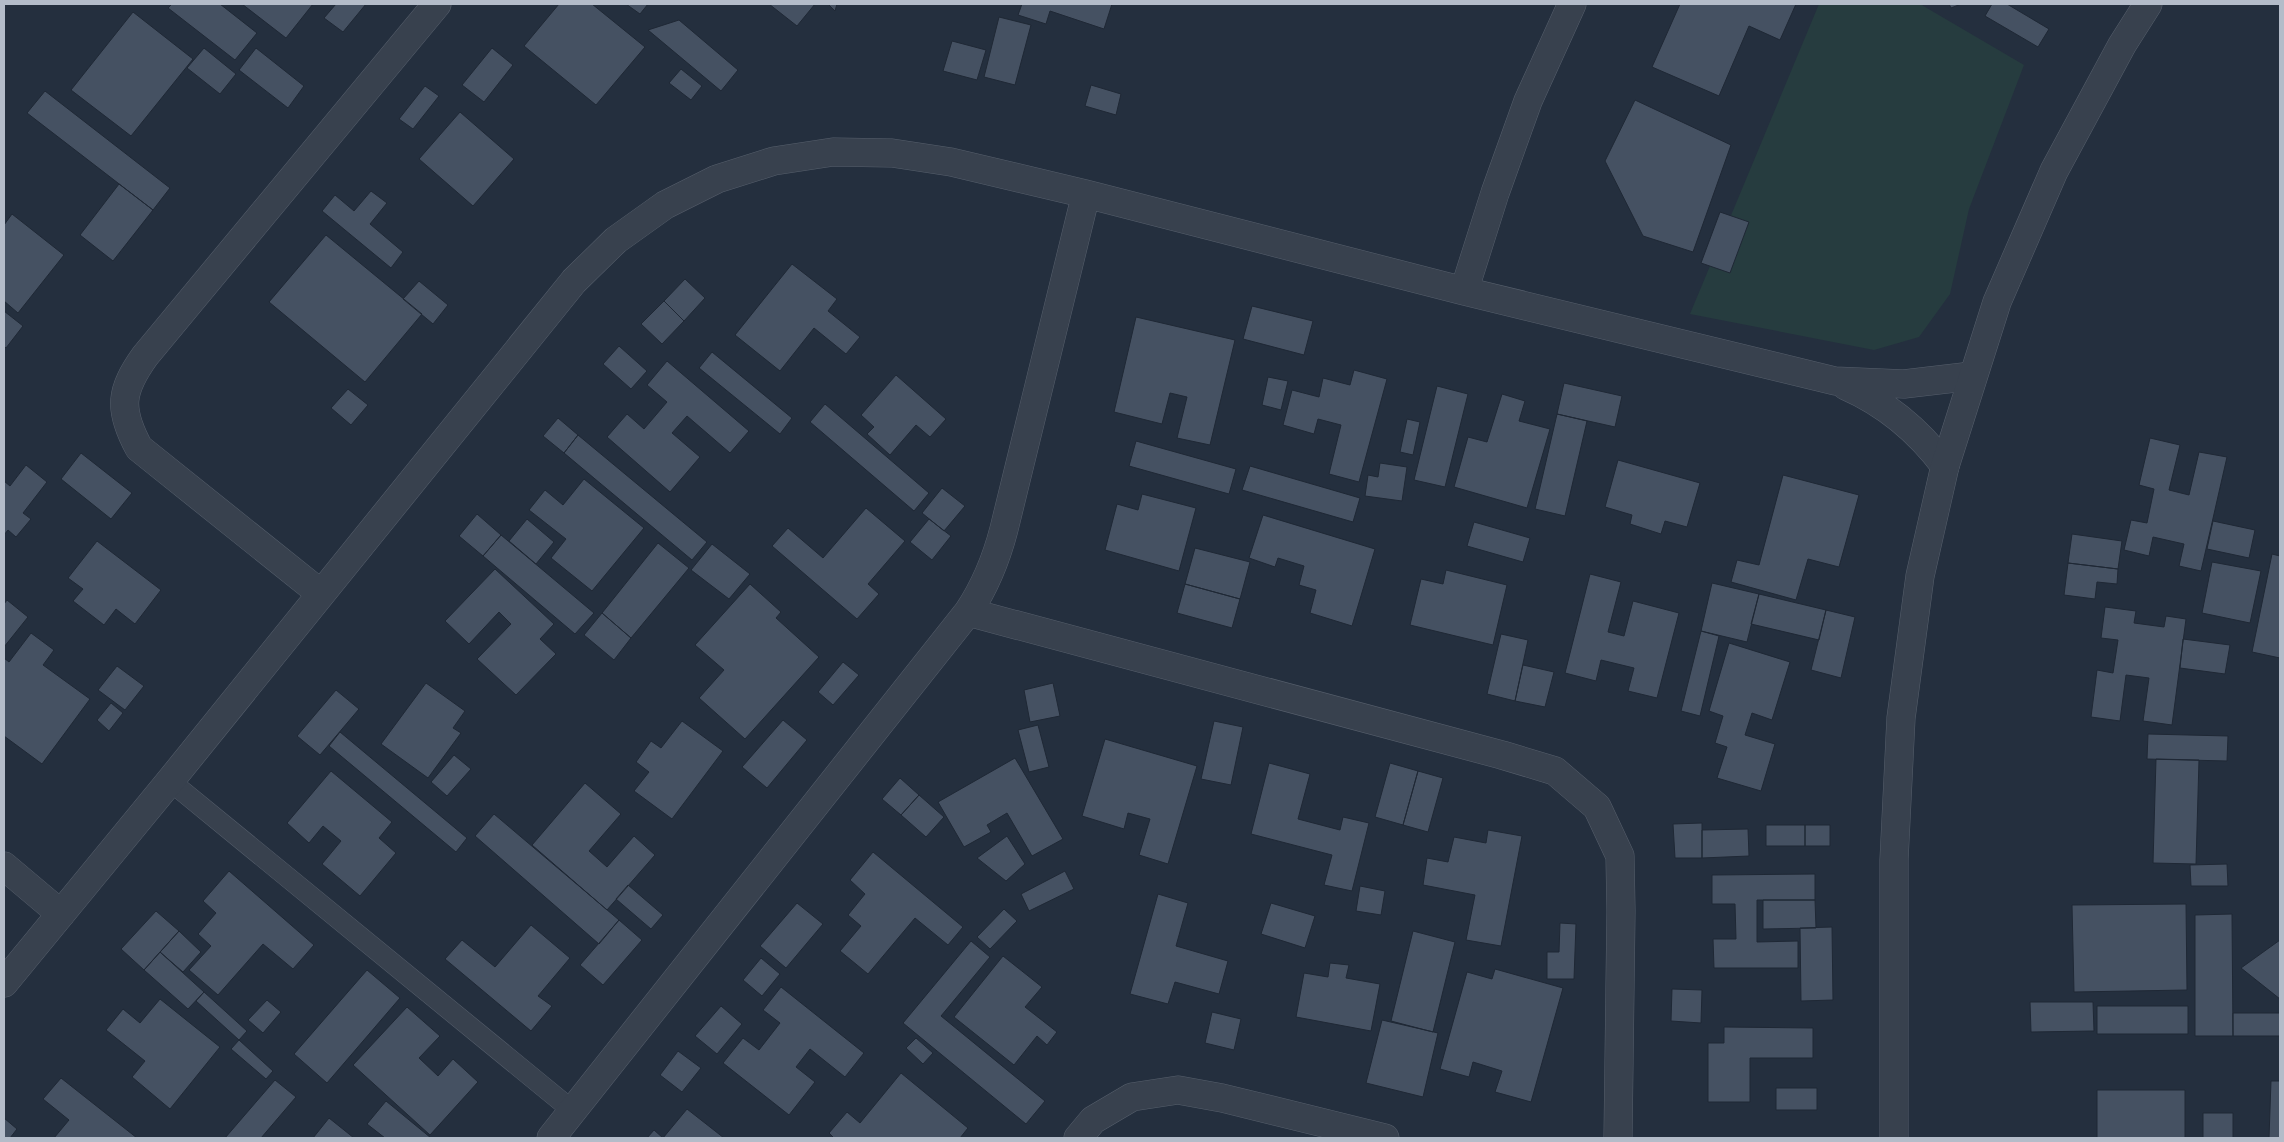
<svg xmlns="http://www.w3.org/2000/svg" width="2284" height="1142" viewBox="0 0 2284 1142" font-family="Arial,sans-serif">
	<rect width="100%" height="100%" fill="#242f3e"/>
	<path fill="#263c3f" d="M1819,4h101l104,61 -55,144 -19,85 -31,43 -45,13 -184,-36z"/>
	<path fill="#455162" stroke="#1f2835" d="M172,4h48l37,29 -22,27 -67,-52z
		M242,4h71l-27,34z
		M336,4h30l-23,28 -19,-14z
		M559,4h33l53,43 -49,58 -72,-59z
		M626,4h22l-8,10z
		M769,4h46l-18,22z
		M828,4h9l-2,7z
		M1022,4h90l-8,25 -54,-18 -4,13 -28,-9z
		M1680,4h116l-16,36 -31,-14 -30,70 -67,-29z
		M1949,4h12l-10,4z
		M1992,4h15l42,25 -11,18 -53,-31z
		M133,12l60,47 -62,77 -60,-46z
		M999,17l32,8 -16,60 -31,-8z
		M679,20l59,50 -17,21 -73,-61z
		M952,41l34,9 -9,30 -34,-9z
		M204,48l32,26 -16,20 -33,-26z
		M256,48l48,38 -16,22 -49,-38z
		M492,48l21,17 -29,37 -22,-17z
		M681,69l21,17 -11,14 -22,-17z
		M1091,85l30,9 -5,21 -31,-9z
		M425,86l14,10 -26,33 -14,-10z
		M45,91l125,97 -17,22 -126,-97z
		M1635,100l96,45 -38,107 -50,-16 -38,-75z
		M460,112l54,47 -41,47 -54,-47z
		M119,184l34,26 -40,51 -33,-26z
		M371,191l16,12 -17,21 33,28 -12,16 -69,-57 13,-16 19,16z
		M1720,212l29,10 -19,51 -29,-10z
		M12,214l52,41 -46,58 -14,-12v-76z
		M326,235l96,79 -57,68 -96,-80z
		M792,264l45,35 -9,12 32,26 -14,17 -32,-26 -34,43 -45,-36z
		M685,279l20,19 -21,23 -20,-20z
		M419,281l29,24 -15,19 -30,-25z
		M664,301l20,20 -22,23 -21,-20z
		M1252,306l61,15 -9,34 -61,-16z
		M4,311l19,15 -17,22 -2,-2z
		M1136,317l99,23 -25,105 -33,-7 10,-41 -17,-4 -8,31 -48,-12z
		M619,346l28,25 -16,18 -28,-25z
		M712,352l80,66 -12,16 -81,-66z
		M667,361l82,70 -19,22 -43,-37 -15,17 28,24 -30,35 -63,-55 20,-23 17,15 23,-27 -20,-17z
		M1354,370l33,9 -28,103 -30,-8 12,-49 -23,-6 -4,15 -31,-9 9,-35 27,7 4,-19 27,7z
		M896,375l50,44 -16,18 -14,-12 -26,30 -23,-21 7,-7 -13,-12z
		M1268,377l20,4 -7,29 -19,-5z
		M1564,383l58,13 -7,31 -58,-13z
		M1437,386l31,8 -23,93 -31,-7z
		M348,389l20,16 -17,20 -20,-17z
		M1502,394l23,7 -6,20 31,8 -23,79 -73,-21 14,-50 19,5z
		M825,404l104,89 -15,18 -104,-89z
		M1557,414l30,7 -22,95 -30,-7z
		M558,418l20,17 -14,18 -21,-17z
		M1407,419l13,3 -7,33 -13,-3z
		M578,435l129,107 -15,18 -128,-107z
		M2150,438l30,7 -11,45 20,5 10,-43 28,5 -26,114 -22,-5 5,-22 -31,-7 -4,19 -25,-6 7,-30 16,3 7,-34 -15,-4z
		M1136,441l100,28 -7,25 -100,-28z
		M81,453l51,40 -21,26 -50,-40z
		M1618,460l82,23 -13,44 -22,-6 -4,13 -31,-10 2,-9 -27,-8z
		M1380,463l27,4 -5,34 -37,-5 3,-21 10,2z
		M26,465l21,17 -24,31 8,6 -15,18 -8,-7 -4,5v-54l6,5z
		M1250,466l110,32 -7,24 -111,-32z
		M1783,475l76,20 -20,72 -31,-8 -12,41 -65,-18 6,-22 22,5z
		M584,479l60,49 -52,63 -41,-33 15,-19 -37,-29 16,-20 18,15z
		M942,488l23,18 -21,25 -22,-18z
		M1142,494l54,14 -17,63 -74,-21 12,-46 21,6z
		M866,508l39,33 -37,43 11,10 -22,25 -85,-73 16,-18 35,30z
		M477,514l24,21 -18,21 -24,-20z
		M1263,515l112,34 -23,77 -42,-13 6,-23 -17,-5 5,-19 -26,-8 -3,9 -26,-9z
		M527,519l27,23 -18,22 -27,-23z
		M929,519l22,17 -19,24 -22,-18z
		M2213,521l42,9 -6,28 -42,-9z
		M1474,522l56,16 -7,24 -56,-16z
		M2072,534l50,7 -4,28 -50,-6z
		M501,535l93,78 -19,21 -92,-78z
		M97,541l64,49 -26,34 -19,-15 -12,16 -31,-24 10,-12 -15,-11z
		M658,543l31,25 -58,70 -29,-25z
		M712,544l38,30 -21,25 -38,-29z
		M1195,548l55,14 -10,37 -55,-15z
		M2272,554l8,2v102l-28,-6z
		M2212,562l49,9 -11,52 -48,-10z
		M2068,563l50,6 -1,15 -20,-2 -2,17 -31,-4z
		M495,569l59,55 -14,15 16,15 -40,41 -39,-36 34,-35 -12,-12 -30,32 -24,-23z
		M1446,570l61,15 -14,60 -83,-20 11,-46 22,5z
		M1590,574l31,8 -13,50 16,4 9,-35 46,12 -22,85 -29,-7 6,-23 -33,-8 -5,21 -31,-8z
		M1712,583l47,11 -12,48 -46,-11z
		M750,584l31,28 -5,6 43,39 -74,82 -46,-41 25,-28 -29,-25z
		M1185,584l55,15 -8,29 -55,-15z
		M1759,594l67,16 -7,30 -68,-16z
		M7,600l21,17 -24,30v-43z
		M2105,607l31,4 -2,12 30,4 2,-11 20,3 -14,106 -29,-4 6,-43 -23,-3 -6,46 -29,-4 6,-47 16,3 5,-33 -17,-2z
		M1826,610l29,7 -14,61 -30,-8z
		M602,613l29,25 -17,22 -30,-25z
		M1701,631l18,5 -19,80 -19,-5z
		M31,633l23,17 -11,15 47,34 -48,65 -38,-28v-78l5,4z
		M1501,634l27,6 -13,61 -28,-7z
		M2183,639l47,6 -5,29 -45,-6z
		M1729,643l61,19 -18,58 -20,-7 -7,22 30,9 -14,47 -44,-13 10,-31 -12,-4 8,-27 -14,-5z
		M843,662l16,13 -26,30 -15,-13z
		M1523,665l31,7 -9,35 -30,-6z
		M117,666l27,20 -19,24 -27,-20z
		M426,683l39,28 -12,17 8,5 -33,45 -47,-34z
		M1053,683l7,33 -30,6 -6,-32z
		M336,690l23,19 -39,46 -23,-19z
		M111,703l12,10 -14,18 -12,-11z
		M783,720l24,20 -40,48 -25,-21z
		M682,721l41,30 -51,68 -38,-28 15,-19 -13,-10 15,-21 10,7z
		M1214,721l29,6 -12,58 -30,-6z
		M1038,725l11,42 -20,5 -11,-42z
		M340,732l127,106 -11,14 -127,-106z
		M2148,734l80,2 -1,25 -80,-2z
		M1105,739l92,27 -29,98 -29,-9 11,-36 -22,-6 -4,16 -42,-13z
		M454,755l17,14 -24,27 -16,-14z
		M1015,758l48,81 -31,17 -25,-43 -20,12 4,7 -27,15 -26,-45z
		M2156,759l43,1 -3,104 -43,-1z
		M1269,763l41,11 -12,45 42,11 3,-13 26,6 -17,68 -28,-6 8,-30 -81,-21z
		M1390,763l28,8 -15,54 -28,-8z
		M331,771l61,51 -13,16 17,15 -36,43 -38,-32 19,-23 -18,-15 -14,17 -22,-20z
		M1418,771l25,7 -15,54 -25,-7z
		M900,778l19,17 -18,20 -19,-16z
		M585,783l36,31 -32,37 18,16 27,-31 21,19 -48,55 -75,-65z
		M919,795l25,22 -18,20 -25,-22z
		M494,814l125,106 -20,24 -124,-108z
		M1702,823v35h-27l-2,-34z
		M1766,825h39v21h-39z
		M1805,825h25v21h-25z
		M1748,829l1,27 -47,2v-28z
		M1488,830l34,6 -21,110 -35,-6 9,-45 -52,-10 4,-27 21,4 6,-25 32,6z
		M1007,836l18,28 -19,17 -29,-23z
		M873,852l90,75 -15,18 -33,-27 -47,56 -28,-23 21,-25 -13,-11 17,-21 -15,-14z
		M2227,864l1,22h-37l-1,-21z
		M229,871l85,74 -21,24 -30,-25 -45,51 -29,-25 22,-24 -13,-12 18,-21 -13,-12z
		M1065,871l9,18 -45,22 -8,-17z
		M1815,874v26h-58v42l41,-1v27h-84l-1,-29h23l-1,-35h-23v-29z
		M628,885l35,30 -12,14 -35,-30z
		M1360,886l25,5 -4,24 -25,-4z
		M1158,894l30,9 -12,43 52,15 -9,33 -44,-12 -7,22 -38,-10z
		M1763,900h52l1,28 -53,1z
		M797,903l26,21 -37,44 -26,-22z
		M1271,903l44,13 -10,32 -44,-14z
		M2186,904l1,86 -113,2 -2,-87z
		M1004,909l13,12 -27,28 -13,-12z
		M156,911l23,20 -35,39 -23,-21z
		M2232,914l1,122h-38v-121z
		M619,920l23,20 -39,45 -23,-20z
		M1560,923l16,1 -2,55h-27v-27h12z
		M531,925l39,33 -32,38 14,10 -21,25 -86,-72 17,-19 33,27z
		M1832,927l1,73 -32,1 -1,-73z
		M179,931l22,21 -18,20 -23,-20z
		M1413,931l42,11 -22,90 -42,-11z
		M2280,940v59l-39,-31z
		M971,941l19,16 -49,59 104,85 -19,23 -123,-101z
		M160,952l44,40 -16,17 -44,-39z
		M1003,956l39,31 -17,20 32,25 -10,13 -10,-9 -23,29 -60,-48z
		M761,958l19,16 -18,22 -19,-16z
		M1330,963l19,2 -3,13 34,6 -9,47 -75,-14 8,-44 24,4z
		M1495,969l68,19 -32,114 -36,-10 7,-21 -29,-9 -4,15 -29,-8 27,-97 25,7z
		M367,970l33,28 -73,85 -33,-29z
		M781,987l83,66 -19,24 -35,-28 -14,18 19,15 -26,33 -66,-52 20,-25 16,12 21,-27 -17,-13z
		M1672,989l30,1 -1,33 -30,-2z
		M204,992l43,39 -8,9 -43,-39z
		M160,999l60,48 -50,62 -38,-32 13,-16 -39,-31 17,-21 17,14z
		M267,1000l14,12 -18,21 -15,-13z
		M2030,1002h63l1,29 -63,1z
		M721,1006l21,18 -25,30 -22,-18z
		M2097,1006h91v28h-91z
		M407,1007l33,29 -21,22 19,18 15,-17 25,23 -48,53 -77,-70z
		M1212,1012l29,7 -7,31 -29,-7z
		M2233,1013h47v23h-47z
		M1382,1020l56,13 -15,64 -57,-14z
		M1724,1027l89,1v30h-63v44h-42v-59h16z
		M916,1038l17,15 -10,11 -17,-16z
		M239,1040l34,31 -7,8 -35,-30z
		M678,1051l23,17 -19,24 -22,-17z
		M901,1073l67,55 -8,10h-126l-5,-5 18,-21 13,11z
		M61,1078l76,60h-83l15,-18 -26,-21z
		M275,1080l21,17 -35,41h-36z
		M2271,1081h9v57h-11z
		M1776,1088h41v22h-41z
		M2097,1090h88v48h-88z
		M386,1101l45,37h-46l-18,-14z
		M687,1109l37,29h-77l7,-8 9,8z
		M2203,1113h30v25h-30z
		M4,1118l13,11 -7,9h-6z
		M329,1118l25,20h-41z"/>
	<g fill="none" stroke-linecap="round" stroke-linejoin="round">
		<g stroke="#565f6c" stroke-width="21">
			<path id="service" d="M170,781l403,330"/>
		</g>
		<g stroke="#565f6c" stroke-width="29">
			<path id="minor" d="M1464,291l31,-98 33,-92 44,-97
				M1846,386c41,18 72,44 99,80
				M320,593l-181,-145c-21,-39 -19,-57 6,-92l292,-352
				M968,612l534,143 53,16 42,36 23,49 1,55 -3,227
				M4,866l57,48
				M4,983l166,-202 404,-500 42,-41 49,-35 52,-26 57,-18 59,-9 59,1 59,9 135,32 378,97 371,90 69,3 68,-8
				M551,1138l417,-526c18,-27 28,-52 36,-83l82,-335
				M1078,1138l15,-18 39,-23 46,-7 44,8 163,40"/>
		</g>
		<g stroke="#565f6c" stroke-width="29">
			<path id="tertiary" d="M1894,1138v-278l7,-142 19,-142 25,-110 52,-164 57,-131 68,-126 26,-41"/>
		</g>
		<use href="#service" stroke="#38414e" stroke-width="20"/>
		<use href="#minor" stroke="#38414e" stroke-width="28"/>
		<use href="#tertiary" stroke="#38414e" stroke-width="28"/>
	</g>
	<rect width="2284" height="1142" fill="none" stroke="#b4bcc9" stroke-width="10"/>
</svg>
